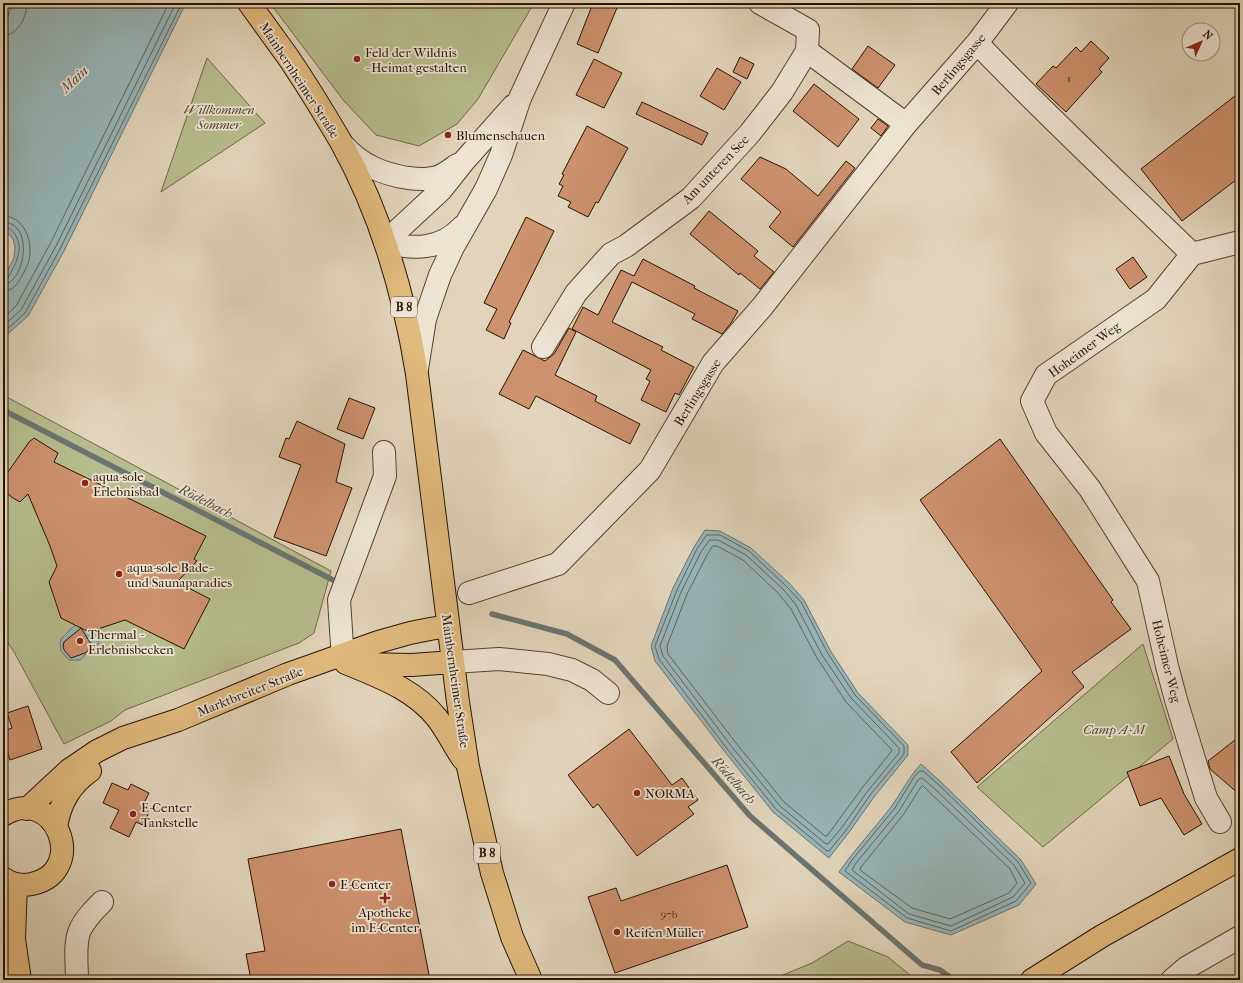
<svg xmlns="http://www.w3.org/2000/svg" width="1243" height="983" viewBox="0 0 1243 983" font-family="'IM FELL French Canon',serif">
	<rect width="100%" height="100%" fill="#e1d4ba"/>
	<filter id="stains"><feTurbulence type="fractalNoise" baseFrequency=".005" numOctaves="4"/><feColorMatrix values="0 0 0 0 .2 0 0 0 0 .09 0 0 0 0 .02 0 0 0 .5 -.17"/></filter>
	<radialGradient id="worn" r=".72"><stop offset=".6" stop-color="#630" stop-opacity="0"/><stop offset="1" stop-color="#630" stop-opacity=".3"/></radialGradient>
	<path fill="#b6bc8d" stroke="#706748" d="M3,3h10l-5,13 -5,7z
		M270,3h264l-56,96 -21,25 -38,22 -43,-11 -32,-34z
		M207,58l58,65 -104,69z
		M3,395l328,176 -17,62 -15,10 -174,67 -14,11 -47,23 -50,-92 -11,-17z
		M1143,644l30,95 -130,108 -66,-60z
		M848,941l40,16 28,23h-145l41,-17z"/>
	<path fill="#97b6b9" stroke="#6b7470" d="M13,3h173l-122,248 -36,65 -25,22v-59l11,-21 1,-11 -2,-8 -5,-6 -5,-3v-207l5,-7z
		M705,530l15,1 31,17 38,35 15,17 26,50 28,43 50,52v10l-34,42 -24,34 -21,27 -56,-46 -48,-60 -70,-91 -4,-15 22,-58 21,-41z
		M91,620c2,8 8,14 8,23l-5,6 -1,-2 -13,13h-11l-8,-9 -1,-8 1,-4 14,-14z
		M921,764l20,18 80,78 15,24 -17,21 -68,30 -46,-13 -66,-50c16,-23 35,-43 52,-65 10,-14 18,-30 30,-43z"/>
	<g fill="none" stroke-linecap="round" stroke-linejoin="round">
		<path stroke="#60645e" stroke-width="1" d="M3,36c15,-1 24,-19 24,-33
			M3,216c22,0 30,26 26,44 -1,5 -4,10 -6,14 -5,9 -9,17 -20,17
			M3,222c33,1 21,62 0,63
			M3,227c5,0 8,2 11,6 11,15 2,30 -6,45l-5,2
			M3,318l13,-12 34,-62 119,-241
			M3,326l18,-16 35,-64 120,-243
			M3,333l22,-20 35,-64 122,-246
			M707,535h13l29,16 37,35 15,16 26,50 28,43 49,51v8l-34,41 -23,34 -18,22h-2l-51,-42 -48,-59 -69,-91 -4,-13 22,-56 20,-41z
			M710,540h8l28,15 37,34 13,16 26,50 29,43 48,50v5l-32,39 -24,34 -15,18h-2l-46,-38 -48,-59 -69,-91 -3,-10 21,-54 20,-40z
			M713,546h4l26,14 35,33 13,16 26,49 29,44 46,48 -1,2 -29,36 -35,48h-2l-41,-34 -48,-59 -68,-89 -1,-8 20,-52 20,-39z
			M920,771h3l16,14 79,77 13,21 -15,18 -65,30 -44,-13 -62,-47 7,-11 43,-52 19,-31z
			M922,778l13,11 79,76 11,18 -12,14 -62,29 -42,-12 -57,-44 4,-7 43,-52 19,-31z
			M923,786l87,83 7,14 -8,10 -59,26 -38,-11 -52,-38 1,-3 42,-52 18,-28z"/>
		<path stroke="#6b7470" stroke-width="5.5" d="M3,410l330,170
			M492,614l75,20 48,26 135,156 172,149 18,5 14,10"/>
	</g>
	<path fill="#cd916d" stroke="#291202" d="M593,3h26l-21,50 -21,-9z
		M1091,41l18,17 -10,11 3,3 -36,40 -30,-28 17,-18 3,2 20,-21 5,5z
		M868,46l27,19 -17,23 -26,-19z
		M740,57l14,7 -7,15 -14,-7z
		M594,59l28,14 -18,35 -28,-13z
		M717,68l24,14 -17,28 -24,-14z
		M814,84l45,35 -21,28 -45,-36z
		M1240,92v85l-58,44 -41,-52z
		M642,102l66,31 -6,12 -66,-31z
		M878,119l10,7 -7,10 -10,-8z
		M587,126l41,22 -30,55 -2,-1 -8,15 -20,-10 3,-5 -13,-6 5,-10 -4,-2 5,-9 -2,-1z
		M760,157l26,12 32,27 28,-35 9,7 -62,79 -24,-20 12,-15 -40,-33z
		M709,211l49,40 -4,5 20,16 -14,17 -20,-16 -1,2 -49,-41z
		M526,217l28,14 -45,91 2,1 -7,16 -18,-9 11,-21 -13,-6z
		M1133,257l14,20 -17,12 -14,-20z
		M643,259l52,27 -1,2 44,23 -7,12 -9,11 -30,-15 3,-5 -63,-32 -20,40 51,25 -2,3 33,17 -15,28 -4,-2 -9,19 -25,-12 9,-19 -4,-2 5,-9 -79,-41 11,-22 15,8 23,-45 13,6z
		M569,328l7,4 -21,43 42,21 -2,5 45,23 -10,20 -94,-48 -7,13 -30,-15 24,-44 22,11 9,-7z
		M349,398l26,10 -12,31 -26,-10z
		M297,421l48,23 -9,38 16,6 -26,68 -52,-19 27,-72 -22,-8 7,-19 3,1z
		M34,438l24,15 -4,9 152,74 -12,23 3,2 -20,21 33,17 -26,50 -59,-29 -36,12 -28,-14 -12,-36 8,-16 -7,-20 -22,-52 -8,8 -7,-4 -10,-8v-11l26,-37z
		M1000,439l113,161 -2,2 20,27 -59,43 12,15 -107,96 -26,-31 91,-81 -122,-171z
		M81,628l12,19 -8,6 -14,5 -7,-8 -1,-4 1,-4z
		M28,706l14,43 -32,11 -7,-22v-7l9,-3 -5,-15z
		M629,729l43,56 10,-7 16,22 -10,7 6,7 -57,42 -39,-52 -5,4 -25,-33z
		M1240,736v59l-30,-26 -2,-8z
		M1169,756l15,38 18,30 -18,11 -23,-37 -21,8 -13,-34z
		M112,783l16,7 3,-6 18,9 -6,12 8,3 -8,17 -7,-3 -7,15 -19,-9 9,-18 -16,-7z
		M401,829l29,151h-179l-5,-26 19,-3 -17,-92z
		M727,865l21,62 -133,46 -27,-76 28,-9 5,13z"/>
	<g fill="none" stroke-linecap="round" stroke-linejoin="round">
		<g stroke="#574230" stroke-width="24">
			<path id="minor" d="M977,43c69,72 143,141 215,211l-36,45 -110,76 -14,26 14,32 44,56 58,92 19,85 9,34 30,98 14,24
				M807,51l99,73
				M343,145c18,20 39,29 65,33 8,1 17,2 25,0 9,-1 17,-8 24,-13
				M385,242l56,-52 23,-29 49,-55
				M385,242c28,8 56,8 77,-15
				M1192,254l48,-12
				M543,347l33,-54 35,-39 15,-8 65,-48 59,-65 32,-41 25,-41 1,-21 -48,-27
				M417,369l8,-50 15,-44 13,-28 33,-58 15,-34 19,-57 44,-95
				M469,593l89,-29 92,-94 63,-107 49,-56 144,-183 71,-81 30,-40
				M453,662l46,-3 49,5 24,6 20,10 16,13
				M346,663l-4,-18 -3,-45 46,-124 -1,-24
				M77,980c0,-15 -3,-37 3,-50 5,-11 14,-20 22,-28
				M1172,980l14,-12 54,-31"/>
		</g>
		<g stroke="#291202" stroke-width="24">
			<path id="major" d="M249,3c13,18 26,36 39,54 19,28 36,56 53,85 40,72 63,151 76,232l41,328 10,65 24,106 20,64 19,43
				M346,663c33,14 68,26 91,55 10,13 17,28 26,41
				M360,664l52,1 41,-3
				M27,809l42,-39 28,-19 26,-13 55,-18 110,-46 90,-32 32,-9 20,-4 18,-3
				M3,815c52,-32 87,56 29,69 -10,2 -21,0 -29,-6
				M56,827c4,-24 14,-42 34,-56
				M16,884l-2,55 6,41
				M1032,980l70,-44 138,-77"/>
		</g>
		<use href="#minor" stroke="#ece3d2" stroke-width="22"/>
		<use href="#major" stroke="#e0ba7d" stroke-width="22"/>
	</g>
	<g fill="#8f2418" stroke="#ece3d2" stroke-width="1.5">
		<circle cx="357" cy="59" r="4"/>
		<circle cx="448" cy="135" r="4"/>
		<circle cx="85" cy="483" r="4"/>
		<circle cx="119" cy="574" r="4"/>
		<circle cx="80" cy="641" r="4"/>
		<circle cx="637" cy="793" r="4"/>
		<circle cx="133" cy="814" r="4"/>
		<circle cx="332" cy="884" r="4"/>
		<path d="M383 892h4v4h4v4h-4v4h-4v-4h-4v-4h4z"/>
		<circle cx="617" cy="932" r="4"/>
	</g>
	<g text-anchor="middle" stroke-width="3.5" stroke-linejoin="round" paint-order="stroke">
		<g font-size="11" fill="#52321d">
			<text x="1069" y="82">1</text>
			<text x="669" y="918">97b</text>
		</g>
		<g fill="#ece3d2" stroke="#645140" stroke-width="1">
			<rect x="391" y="297" width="26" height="20" rx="3"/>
			<rect x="474" y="843" width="26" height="20" rx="3"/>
		</g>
		<g font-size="12" font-weight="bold" fill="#291202">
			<text x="404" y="311">B 8</text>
			<text x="487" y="857">B 8</text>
		</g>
		<g font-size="13" fill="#291202" stroke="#ece3d2" text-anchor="start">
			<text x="365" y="57">Feld der Wildnis<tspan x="365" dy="15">- Heimat gestalten</tspan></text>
			<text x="456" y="140">Blumenschauen</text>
			<text x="93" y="481">aqua-sole<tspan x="93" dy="15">Erlebnisbad</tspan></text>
			<text x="127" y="572">aqua-sole Bade-<tspan x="127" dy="15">und Saunaparadies</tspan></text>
			<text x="88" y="639">Thermal -<tspan x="88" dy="15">Erlebnisbecken</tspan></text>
			<text x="645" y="798">NORMA</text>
			<text x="141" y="812">E-Center<tspan x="141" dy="15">Tankstelle</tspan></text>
			<text x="340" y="889">E-Center</text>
			<text x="385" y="917" text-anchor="middle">Apotheke<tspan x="385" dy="15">im E-Center</tspan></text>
			<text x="625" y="937">Reifen Müller</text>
		</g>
		<g font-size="13" fill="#291202" stroke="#ece3d2">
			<text transform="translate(958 64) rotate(-50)" y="5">Berlingsgasse</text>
			<text transform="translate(300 80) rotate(57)" y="5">Mainbernheimer Straße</text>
			<text transform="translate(715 169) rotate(-46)" y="5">Am unteren See</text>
			<text transform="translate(1084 349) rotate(-36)" y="5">Hoheimer Weg</text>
			<text transform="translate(697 392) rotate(-58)" y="5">Berlingsgasse</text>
			<text transform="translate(1167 661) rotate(76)" y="5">Hoheimer Weg</text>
			<text transform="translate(456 681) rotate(82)" y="5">Mainbernheimer Straße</text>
			<text transform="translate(250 691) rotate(-22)" y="5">Marktbreiter Straße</text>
		</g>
		<g font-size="13" font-style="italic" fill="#53452c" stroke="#ece3d2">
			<text x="219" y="114">Willkommen<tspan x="219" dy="15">Sommer</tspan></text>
			<text x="1114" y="734">Camp A+M</text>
		</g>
		<g font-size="14" font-style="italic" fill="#504b42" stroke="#ece3d2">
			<text transform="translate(74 79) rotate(-43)" y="5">Main</text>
			<text transform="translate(206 501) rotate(27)" y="5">Rödelbach</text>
			<text transform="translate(734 780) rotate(49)" y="5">Rödelbach</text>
		</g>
	</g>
	<rect width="1243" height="983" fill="none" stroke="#e1d4ba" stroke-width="16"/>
	<rect x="4" y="4" width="1235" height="975" fill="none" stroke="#291202" stroke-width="2"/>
	<rect x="8" y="8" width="1227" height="967" fill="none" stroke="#291202"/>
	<g transform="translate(1201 42) rotate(45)"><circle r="19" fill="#ece3d2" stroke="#9e8f7f"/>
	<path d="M0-3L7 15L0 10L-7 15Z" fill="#8f2418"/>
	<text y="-6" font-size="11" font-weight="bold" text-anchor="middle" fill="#291202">N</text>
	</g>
	<rect width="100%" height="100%" filter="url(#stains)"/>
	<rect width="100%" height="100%" fill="url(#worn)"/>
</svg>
